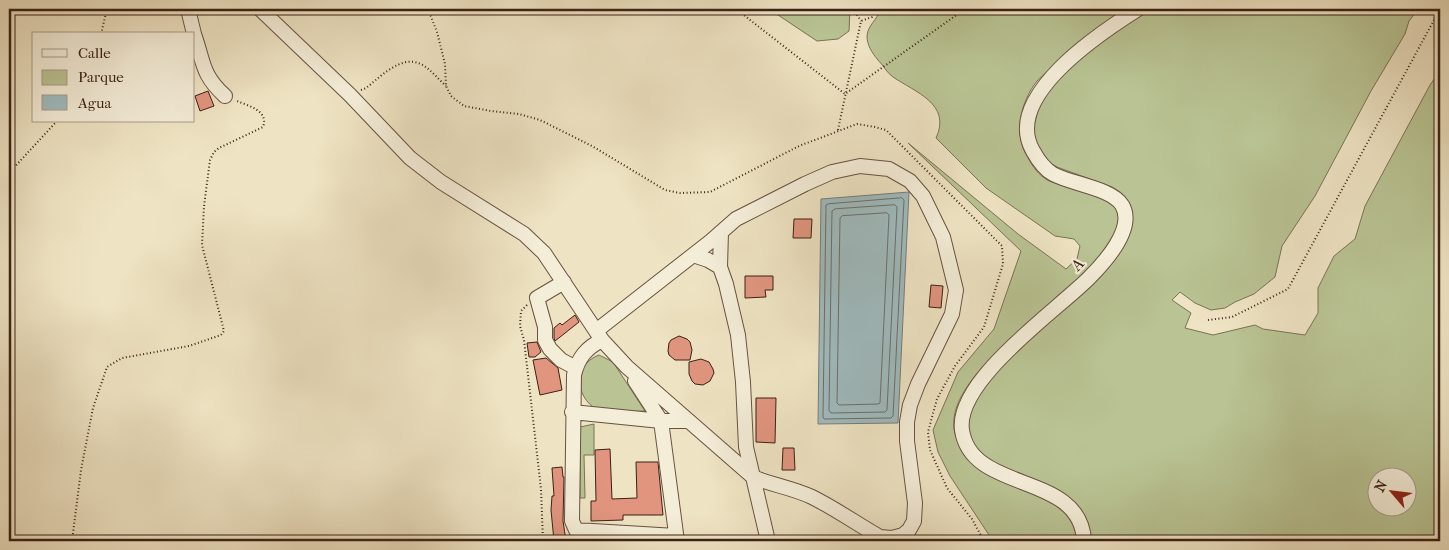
<svg xmlns="http://www.w3.org/2000/svg" width="1449" height="550" viewBox="0 0 1449 550" font-family="'IM FELL French Canon',serif">
	<rect width="100%" height="100%" fill="#eee3c3"/>
	<filter id="stains"><feTurbulence type="fractalNoise" baseFrequency=".004" numOctaves="4"/><feColorMatrix values="0 0 0 0 .2 0 0 0 0 .09 0 0 0 0 .02 0 0 0 .5 -.17"/></filter>
	<radialGradient id="worn" r=".72"><stop offset=".6" stop-color="#630" stop-opacity="0"/><stop offset="1" stop-color="#630" stop-opacity=".3"/></radialGradient>
	<path fill="#b9c393" stroke="#7a7254" fill-rule="evenodd" d="M769,9h81l-1,22 -11,8 -21,2z
		M880,9h246c-23,17 -47,34 -69,54 -6,6 -14,12 -20,18 -16,20 -24,53 -10,75 6,11 11,19 22,25l56,18 8,5 7,11c-2,8 -3,18 -8,25 -7,12 -17,23 -26,33 -32,37 -146,105 -131,161 11,42 60,48 94,66 9,5 18,10 23,19 3,7 4,15 5,22h-84l-43,-65 -12,-24 -5,-22 25,-58 36,-43 27,-78 -113,-108 110,91 48,35 11,-10 3,-13 -6,-7 -19,-3 -69,-48 -50,-50c16,-34 -21,-46 -43,-61 -6,-4 -10,-12 -15,-17 -6,-7 -11,-15 -11,-24 1,-12 11,-16 13,-27z
		M1148,9h270l-9,12 -4,13 -34,57 -56,105 -33,50 -7,31 -21,17 -19,8 -10,6 -14,2 -16,-7 -15,-11 -8,8 19,13 -6,15 28,7 42,-10 8,4 42,6 13,-22v-25l16,-32 21,-17 10,-33 65,-121 10,-14v470h-351c3,-75 -118,-55 -122,-113 -1,-13 6,-24 13,-35 21,-33 53,-58 83,-83 12,-10 27,-21 36,-34 13,-18 22,-41 32,-60 -1,-16 -6,-22 -19,-29l-55,-20 -7,-4 -16,-20 -2,-9 10,-40 40,-38 38,-29zM1376,478h30v30h-30z
		M599,355l14,7 32,49c-10,0 -34,3 -42,1 -28,-9 -32,-47 -4,-57z
		M594,424v31h-10l1,43h-5v-71z"/>
	<path fill="#9fbbbf" stroke="#777d7b" d="M909,192l-11,231 -80,1 3,-225z"/>
	<g fill="none" stroke-linecap="round" stroke-linejoin="round">
		<path stroke="#6d6e6a" stroke-width="1" d="M902,198l2,2 -11,216 -2,2 -67,1 -1,-2 3,-212 2,-1z
			M895,205l2,2 -10,203 -2,2 -54,1 -2,-3 3,-199 3,-2z
			M887,213l2,2 -9,188 -2,1 -39,1 -2,-2 3,-185 2,-2z"/>
	</g>
	<path fill="#e1957f" stroke="#3b2115" d="M208,91l6,15 -14,5 -5,-15z
		M794,219h18l-1,19h-18z
		M745,276h28v14h-8l1,7 -21,1z
		M931,285l12,1 -2,22 -12,-1z
		M575,315l4,7 -24,19 -1,-3v-10l6,-5 2,2z
		M679,336l8,3 3,3 2,8 -2,10h-15l-6,-5 -1,-4 1,-8 2,-3z
		M537,342l4,10 -6,5h-6l-2,-14z
		M546,358l12,10 4,22 -22,5 -7,-35z
		M701,359l8,3 4,7 1,4 -4,8 -7,4 -8,-1 -3,-3 -3,-7v-12z
		M756,398h20l-1,45 -19,-1z
		M783,448h11l1,22h-13z
		M610,449l2,50 25,-1 -1,-36h22l5,53h-40v5l-32,1v-20h5l-1,-51z
		M562,467l1,10h1l-1,44 3,20h-12l-3,-31 1,-14h2l-2,-28z"/>
	<g fill="none" stroke-linecap="round" stroke-linejoin="round">
		<g stroke="#685240" stroke-width="16">
			<path id="minor" d="M188,9l6,25
				M260,9l90,86 60,63 31,24 83,52 20,19 58,87 25,27 126,110 15,64
				M194,34c10,28 7,40 31,62
				M720,267l1,-35
				M564,282l-27,16 8,29v13l5,9 11,11 15,8
				M596,331l115,-90 25,-22 69,-35 27,-12 28,-6 29,3 21,12 13,15 20,41 13,53 -4,24 -34,70 -8,21 -3,17v19l8,62 -1,18 -5,9 -6,5 -11,3 -12,-1c-23,-13 -44,-28 -68,-40 -19,-9 -40,-12 -59,-20l-7,-30 -3,-65 -5,-47 -12,-51 -6,-17 -12,-7 -15,-5
				M602,340c-16,8 -24,18 -28,35l-2,146 4,9 100,6
				M635,381l26,40 16,120
				M572,412l89,9h28
				M1084,541c-3,-70 -113,-47 -122,-111 -7,-49 95,-120 127,-152 15,-15 47,-50 33,-73 -11,-17 -51,-21 -69,-31 -9,-5 -15,-14 -20,-23 -31,-54 67,-118 105,-142"/>
		</g>
		<path stroke="#3b2115" stroke-width="2" stroke-dasharray="1 2.5" stroke-linecap="butt" d="M428,9l9,23 8,32 1,22 5,10 13,10 27,5 28,3 21,6 52,26 73,44 15,3 30,-1 89,-46 58,-22 18,3 11,3 116,116 1,18 -19,63 -29,39 -18,33 -9,33 2,18 17,38 25,31 12,22
			M736,9l109,85 120,-85
			M853,9l8,12
			M101,34l6,-25
			M361,90l5,-2c13,-10 34,-32 52,-25 10,3 20,16 28,23
			M838,130l23,-109 11,-4 4,-8
			M9,173l48,-52
			M527,305l-6,6 -1,15 4,14 17,149 2,52
			M1208,320l24,-3 56,-28 152,-280
			M72,541l9,-71 12,-62 14,-41 15,-9 67,-12 32,-11 3,-4 -22,-86 2,-39 6,-46 4,-8 5,-4 44,-21c6,-16 -14,-21 -26,-26"/>
		<use href="#minor" stroke="#f4edd8" stroke-width="14"/>
	</g>
	<g text-anchor="middle" stroke-width="4.5" stroke-linejoin="round" paint-order="stroke">
		<g font-size="16" fill="#3b2115" stroke="#f4edd8">
			<text transform="translate(1077 264) rotate(-46)" y="6">A</text>
		</g>
	</g>
	<rect width="1449" height="550" fill="none" stroke="#eee3c3" stroke-width="30"/>
	<rect x="10" y="10" width="1429" height="530" fill="none" stroke="#3b2115" stroke-width="2.5"/>
	<rect x="15" y="15" width="1419" height="520" fill="none" stroke="#3b2115"/>
	<rect x="32" y="32" width="162" height="90" fill="#f4edd8" stroke="#aa9b8a"/>
	<rect x="42" y="49" width="25" height="8" fill="#f4edd8" stroke="#aa9b8a"/>
	<text x="78" y="58" font-size="15" fill="#3b2115">Calle</text>
	<rect x="42" y="70" width="25" height="15" fill="#b9c393" stroke="#aa9b8a"/>
	<text x="78" y="82" font-size="15" fill="#3b2115">Parque</text>
	<rect x="42" y="95" width="25" height="15" fill="#9fbbbf" stroke="#aa9b8a"/>
	<text x="78" y="108" font-size="15" fill="#3b2115">Agua</text>
	<g transform="translate(1392 492) rotate(298)"><circle r="24" fill="#f4edd8" stroke="#aa9b8a"/>
	<path d="M0-4L9 19L0 12L-9 19Z" fill="#8f2418"/>
	<text y="-8" font-size="14" font-weight="bold" text-anchor="middle" fill="#3b2115">N</text>
	</g>
	<rect width="100%" height="100%" filter="url(#stains)"/>
	<rect width="100%" height="100%" fill="url(#worn)"/>
</svg>
